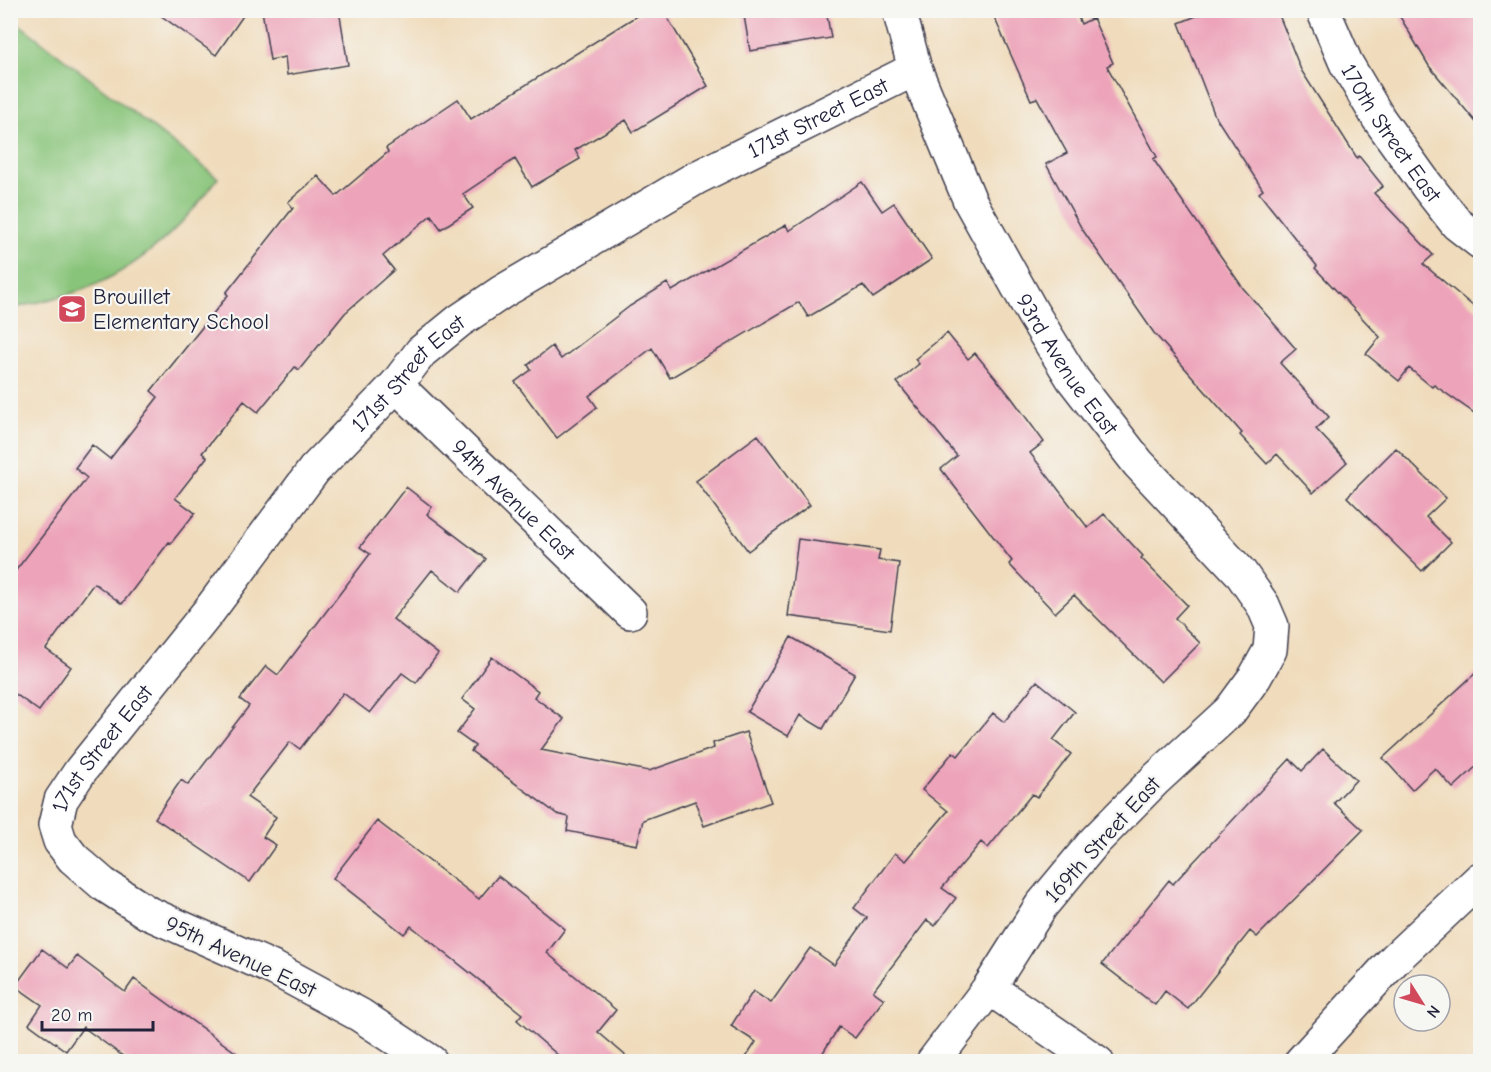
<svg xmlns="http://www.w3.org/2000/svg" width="1491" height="1072" viewBox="0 0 1491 1072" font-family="'Comic Neue',sans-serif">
	<rect width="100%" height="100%" fill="#f6f6f2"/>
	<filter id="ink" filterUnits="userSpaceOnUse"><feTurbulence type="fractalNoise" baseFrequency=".0167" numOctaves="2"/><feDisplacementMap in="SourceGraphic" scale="12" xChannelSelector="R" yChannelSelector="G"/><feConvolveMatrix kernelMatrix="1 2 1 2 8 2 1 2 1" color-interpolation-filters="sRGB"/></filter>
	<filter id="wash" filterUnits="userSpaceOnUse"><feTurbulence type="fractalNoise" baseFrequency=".008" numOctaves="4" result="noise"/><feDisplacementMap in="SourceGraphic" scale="24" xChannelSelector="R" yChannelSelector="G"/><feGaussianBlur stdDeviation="1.35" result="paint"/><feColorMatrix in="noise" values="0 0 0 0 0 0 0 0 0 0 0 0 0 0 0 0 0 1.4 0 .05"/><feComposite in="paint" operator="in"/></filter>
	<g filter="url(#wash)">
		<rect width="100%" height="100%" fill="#f0dcbc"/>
		<path fill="#88c479" stroke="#55735a" stroke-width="1.5" d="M10,17l208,161c-33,46 -75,87 -128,109 -25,10 -53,15 -79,22z"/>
		<g id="blocks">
			<path fill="#eda4ba" d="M153,10h94l-31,45z
				M262,10h77l9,55 -61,10 -2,-18 -15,3z
				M646,10h17l45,76 -75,46 -7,-12 -51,30 5,9 -48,28 -17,-28 -52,35 10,14 -32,21 -10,-14 -48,41 11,14 -49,43 -46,57 -4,-3 -37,45 -14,-11 -42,52 5,4 -32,41 20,15 -24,30 -2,-1 -47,62 -28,-21 -48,66 25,18 -32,44 -29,-21v-112l77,-100 -12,-10 17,-23 18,14 48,-62 -7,-6 77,-96 -2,-2 67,-85 -5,-6 30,-26 18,20 52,-44 -2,-4 72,-49 13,20z
				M743,10h83l5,28 -81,13z
				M991,10h84l6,14 12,-6 20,45 -6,3 50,91 -4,2 90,129 53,61 -16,14 49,54 -13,12 31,33 -34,31 -36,-39 -10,10 -27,-29 2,-2 -88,-100 -72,-104 -36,-65 21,-11 -30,-55 -6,2z
				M1211,10h66l24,60 56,88 2,-2 24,30 -9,7 59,62 -10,9 57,48v105l-46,-32 -2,2 -23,-19 -10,13 -33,-27 14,-17 -65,-69 2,-2 -58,-73 4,-3 -48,-74 -36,-93z
				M1396,10h84v117l-51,-61z
				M862,182l20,29 12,-8 38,56 -59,39 -10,-13 -55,32 -9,-15 -129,76 -18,-30 -63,48 8,11 -40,31 -42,-56 16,-12 -3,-5 24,-19 9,13 69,-53 37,-23 5,8 114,-66 3,6z
				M947,333l21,26 7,-6 36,44 33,45 -14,11 58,75 16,-14 39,42 -2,2 46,47 -12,13 25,25 -39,39 -87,-87 -19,18 -46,-49 3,-3 -71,-92 16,-13 -60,-74 22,-18 -4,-5z
				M758,435l52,70 -62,46 -52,-70z
				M1396,448l50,50 -20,19 25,25 -29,29 -75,-74z
				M406,487l26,20 -5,7 59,45 -26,33 -28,-22 -39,49 45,35 -22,29 -14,-10 -32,40 -27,-20 -43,56 -10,-7 -43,55 29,20 -13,20 13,8 -26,37 -95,-64 26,-38 7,5 61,-79 -9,-7 26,-33 12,9 92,-121 -10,-7z
				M798,539l82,11 -2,10 21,3 -9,67 -102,-14z
				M791,637l64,37 -32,55 -23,-14 -12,21 -41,-24z
				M492,657l46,34 -4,6 30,22 -23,31 108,21 65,-23 -1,-5 33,-11 25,70 -67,24 -9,-25 -52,19 -6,25 -70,-14 2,-14 -12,-3 -86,-63 4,-5 -18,-13 18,-24 -13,-10z
				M1480,669v94l-27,25 -18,-20 -23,22 -29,-32z
				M1037,681l38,31 -22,28 18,14 -34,43 -5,-3 -44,54 -7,-6 -39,46 14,10 -21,28 -8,-6 -54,71 11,8 -29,39 -16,-11 -22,35h-74l13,-20 -25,-16 22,-35 18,12 39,-55 24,17 33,-47 -13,-10 41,-55 11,8 42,-50 -26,-21 31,-38 5,4 35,-43 11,9z
				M1323,749l33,31 -22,23 29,27 -106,107 -7,-6 -62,78 -23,-18 -10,14 -53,-41 67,-84 4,4 117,-125 12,12z
				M377,821l102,78 19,-23 67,53 -18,24 69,57 -18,22 35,30h-67l-49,-42 5,-6 -111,-88 -7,8 -71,-56z
				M42,949l26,19 9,-12 48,36 9,-13 115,83h-118l-48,-35 -17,24 -37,-27 13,-19 -27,-19z"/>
		</g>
	</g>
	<g filter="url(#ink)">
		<use href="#blocks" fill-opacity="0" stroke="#413e4e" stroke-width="1.5"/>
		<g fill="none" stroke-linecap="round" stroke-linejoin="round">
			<g stroke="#413e4e" stroke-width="36">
				<g id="street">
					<path id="s1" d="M899,10l16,59 55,132 63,113 40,65 65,84 102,109 23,33 9,21 -2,24 -15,27 -25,34 -74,68 -61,62 -54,65 -52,82 -56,74"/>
					<path id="s2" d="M1323,10l23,53 33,56 48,67 30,38 23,18"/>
					<path id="s3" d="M396,385l234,227"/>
					<path d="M989,988l108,74"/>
					<path id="s4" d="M431,1062l-71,-47 -85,-46 -127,-56 -45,-29 -30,-26 -13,-17 -5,-16 6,-25 20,-30 128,-159 105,-141 82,-85 25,-33 38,-31 43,-29 194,-114 219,-109"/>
				</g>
			</g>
			<g stroke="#413e4e" stroke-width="36">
				<path id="secondary" d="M1301,1062l94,-103 85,-80"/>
			</g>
			<use href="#street" stroke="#fff" stroke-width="33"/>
			<use href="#secondary" stroke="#fff" stroke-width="33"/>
		</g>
	</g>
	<defs>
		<g id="school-square" transform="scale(1.5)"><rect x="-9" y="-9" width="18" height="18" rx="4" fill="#d1495b" stroke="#f6f6f2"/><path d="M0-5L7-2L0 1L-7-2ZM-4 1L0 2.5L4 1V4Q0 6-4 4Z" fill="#fff"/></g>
	</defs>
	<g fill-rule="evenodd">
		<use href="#school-square" x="72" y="309"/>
	</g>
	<g text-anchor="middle" stroke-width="4.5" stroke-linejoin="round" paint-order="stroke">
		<g font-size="22" fill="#22223b" stroke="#f6f6f2">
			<text dy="8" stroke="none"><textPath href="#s4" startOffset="1515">171st Street East</textPath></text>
			<text dy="8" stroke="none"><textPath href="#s2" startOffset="141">170th Street East</textPath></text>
			<text dy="8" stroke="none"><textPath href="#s1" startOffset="394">93rd Avenue East</textPath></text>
			<text dy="8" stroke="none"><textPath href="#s4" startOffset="1029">171st Street East</textPath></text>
			<text dy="8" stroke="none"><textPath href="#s3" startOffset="164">94th Avenue East</textPath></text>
			<text dy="8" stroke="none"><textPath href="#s4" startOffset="543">171st Street East</textPath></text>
			<text transform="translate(1102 839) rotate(-48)" y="8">169th Street East</text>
			<text transform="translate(241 956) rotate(25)" y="8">95th Avenue East</text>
		</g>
		<g font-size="22" fill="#22223b" stroke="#f6f6f2" text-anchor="start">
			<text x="93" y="304">Brouillet<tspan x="93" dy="25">Elementary School</tspan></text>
		</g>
	</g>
	<rect width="1491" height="1072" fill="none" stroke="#f6f6f2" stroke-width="36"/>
	<g transform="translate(1422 1003) rotate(127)"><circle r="28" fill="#f6f6f2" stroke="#a1a1a9" stroke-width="1.5"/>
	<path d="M0-4.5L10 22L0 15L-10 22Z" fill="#d1495b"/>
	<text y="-9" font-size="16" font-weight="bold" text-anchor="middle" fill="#22223b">N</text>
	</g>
	<path d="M42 1021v9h111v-9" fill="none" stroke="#22223b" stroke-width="3"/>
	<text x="51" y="1021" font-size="18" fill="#22223b" stroke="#f6f6f2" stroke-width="4.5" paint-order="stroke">20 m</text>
</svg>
